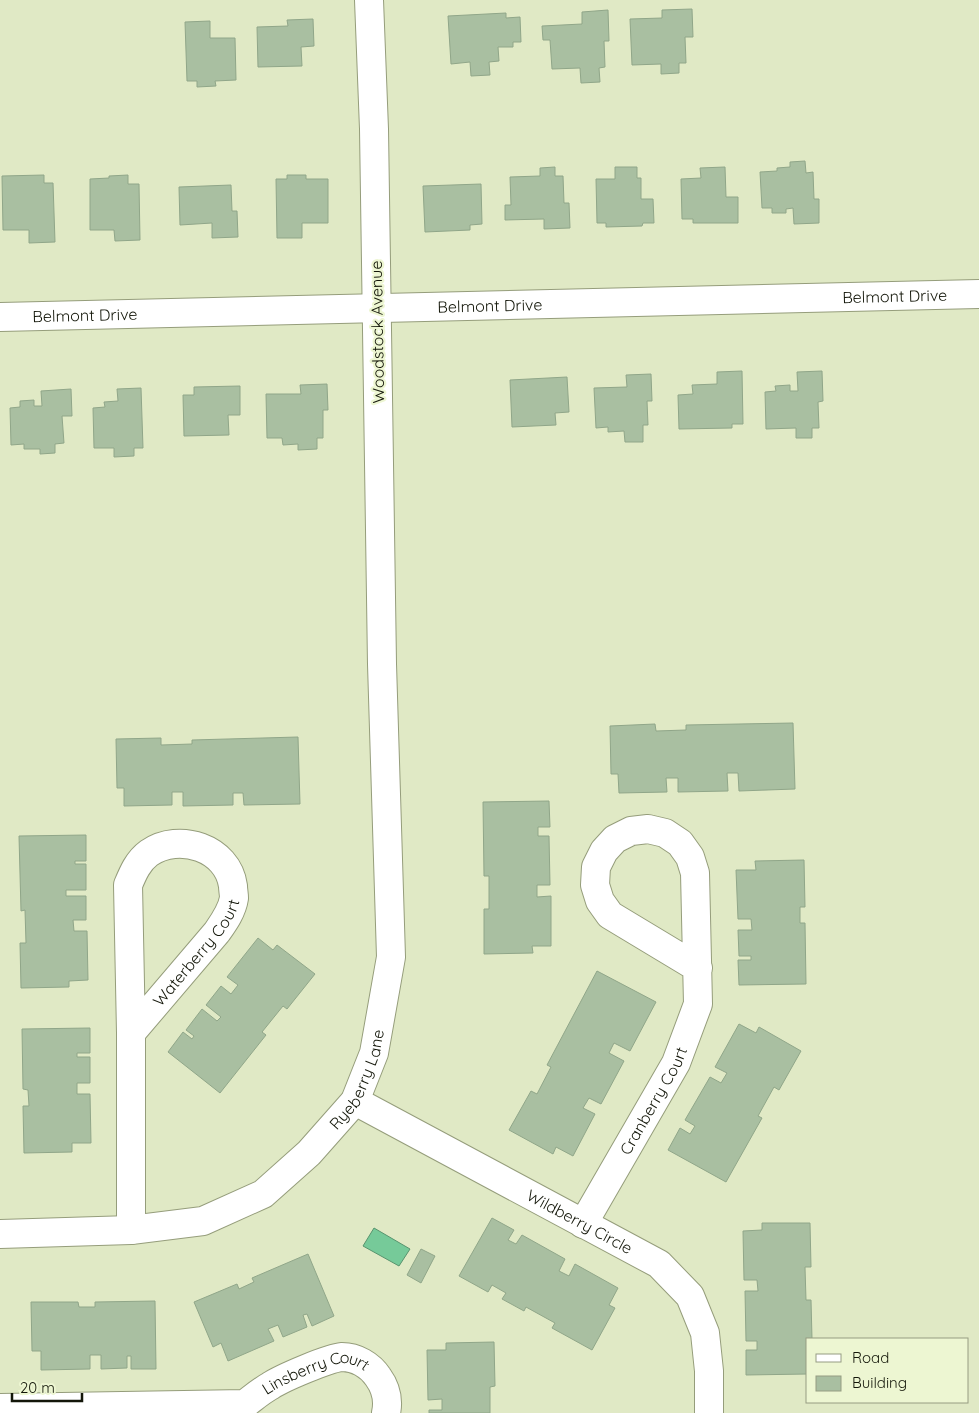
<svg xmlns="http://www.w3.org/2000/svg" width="979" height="1413" viewBox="0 0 979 1413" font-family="Quicksand,sans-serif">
	<rect width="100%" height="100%" fill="#e0e9c5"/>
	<path fill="#76ca99" stroke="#58946e" d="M374,1228l36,21 -11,17 -36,-20z"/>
	<path fill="#a9bfa1" stroke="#90a689" d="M692,9l1,28h-8l1,26h-7v10l-18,1v-10l-29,1 -2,-46 32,-1v-8z
		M608,10l1,31h-5l1,26 -6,1 1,14 -19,1 -1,-15 -28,1 -2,-29h-7l-1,-14 40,-2v-12z
		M506,13v5l14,-1 1,25h-8v5h-15l1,14 -10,1 1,13 -19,1 -1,-14 -19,2 -3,-48z
		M313,19l1,27 -13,1 1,19 -44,1 -1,-40 31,-1 -1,-6z
		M210,21v17h25l1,42 -21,1 1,5 -19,1v-6h-10l-2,-59z
		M805,161l1,12 7,-1 1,27h5v24l-25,1 -1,-16 -7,1v4h-14v-5h-10l-2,-36 17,-1v-3l13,-1v-5z
		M555,167v9h8l1,27h5l1,25 -26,1v-10l-39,1v-15h6l-1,-28 30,-1v-8z
		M615,167h22v11h4v21h12l1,24h-11l-1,3 -36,1v-4h-9l-1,-44h19z
		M725,167l1,30h12v26h-45v-4h-11l-1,-40 20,-1 -1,-10z
		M44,175v8h9l2,59 -26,1v-13h-26l-1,-54z
		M128,175v9h11l1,56 -25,1 -1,-11h-24v-51l19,-1v-2z
		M287,175h19v4h22v44h-26v15h-25l-1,-59h11z
		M481,184l1,40 -12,1v5l-45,2 -2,-46z
		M231,185l1,26h5l1,26 -26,1v-15l-32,2 -1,-38z
		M742,371l1,53h-11v4l-53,1 -1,-34 15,-1 -1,-9 25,-1v-12z
		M822,371l1,30 -5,1 1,26h-7v10h-16v-10l-30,1 -1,-37 11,-1 -1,-5 15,-1v6h8l-1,-19z
		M651,374l1,27h-5l1,24h-5v17h-18l-1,-11 -16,1v-5l-12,1 -2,-40 33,-1 -1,-12z
		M567,377l2,35 -14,1 1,12 -44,2 -2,-47z
		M327,384l1,26h-5v28h-6v11l-19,1v-6l-15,1 -1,-7h-15l-1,-44h35l-1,-9z
		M240,386v29h-12l1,20 -45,1 -1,-41h11v-8z
		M141,388l2,60h-9v8l-20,1v-9h-20l-1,-40 12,-1 -1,-5 14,-1 -1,-12z
		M71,389l1,27h-10l2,27 -9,1v9l-15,1v-5h-16v-5l-13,1 -1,-37 10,-1v-6l14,-1v6h8l-1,-15z
		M793,723l2,66 -56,2 -1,-18h-11l1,18 -50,1v-14h-12l1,14 -48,1 -1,-19h-7l-1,-48 45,-2 1,7 30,-1v-5z
		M298,737l2,67 -56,1 -1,-12h-10v12l-50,1v-14h-11v13l-48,1v-18h-7l-1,-49 45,-1v7l31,-1v-4z
		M549,801l1,26h-12v9h11l1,49h-13v12l14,-1v50h-19l1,7 -49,1v-45h5v-33h-5l-1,-74z
		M86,835v26h-11v3h11v26h-20v6h20v24h-13l1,11h13l1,49 -19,1v6l-48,1 -1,-45h6l-1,-33 -4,1 -2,-75z
		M804,860l1,47h-5v16h5l1,61 -67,1 -1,-25h13v-4h-12l-1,-26h14l-1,-11h-13l-2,-49h20l-1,-9z
		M258,938l15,12 4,-5 38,29 -28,35 -4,-3 -21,26 4,3 -46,58 -52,-41 15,-20 9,7 2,-3 -8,-6 16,-21 15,12 4,-4 -15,-12 15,-19 10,8 7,-9 -11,-8z
		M597,971l59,31 -26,49 -16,-8 -5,10 15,8 -23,43 -12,-6 -6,10 12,6 -22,42 -17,-9 -3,7 -44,-24 22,-39 6,3 14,-27 -4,-2z
		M739,1024l17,9 3,-6 42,24 -22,39 -5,-3 -16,29 4,2 -36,64 -58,-32 12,-22 10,6 5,-8 -10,-6 25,-43 11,6 6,-10 -12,-6z
		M90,1028v25h-13v4h13v26h-13v11h13l1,49h-19v9l-48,1 -1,-47h6l-1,-16 -5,-1 -1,-60z
		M492,1218l22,12 -6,10 8,4 6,-9 43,24 -6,12 10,5 6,-12 43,24 -9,17 6,3 -23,42 -40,-22 3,-5 -29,-16 -2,4 -22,-12 4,-6 -14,-8 -4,7 -29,-16z
		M762,1223h48l1,44h-6l1,33h5l1,39h-4v35l-62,1v-25h11v-9h-11l-1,-50h13l-1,-11h-13l-1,-49 19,-1z
		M421,1249l14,7 -14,27 -14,-8z
		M308,1254l26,62 -22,10 -5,-12 -4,1 4,12 -24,10 -5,-12 -10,4 6,12 -46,20 -7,-18 -8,4 -19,-45 43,-18 2,5 15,-7 -2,-4z
		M155,1301l1,68h-25v-13h-4v12l-26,1v-14h-11v14l-49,1v-19h-9l-1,-49h47l1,5h16v-5z
		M494,1342l1,44 -5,1v26h-61v-3h13v-11l-14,1 -1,-50h19v-7z"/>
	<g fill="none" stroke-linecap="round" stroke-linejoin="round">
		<g stroke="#959d7b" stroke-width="30">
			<g id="minor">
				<path id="s1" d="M0,317l979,-23"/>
				<path id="s2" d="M131,1033l86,-101c7,-10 15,-21 17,-34 0,-4 -1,-8 -1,-12 -5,-38 -54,-54 -84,-33 -11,8 -16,20 -21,32l3,148v197"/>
				<path id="s3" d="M355,1101l304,163 31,32 15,37 4,38v42"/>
				<path id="s4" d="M583,1224l93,-161 22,-59 -3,-131 -5,-16 -10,-14 -15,-10 -17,-4 -17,2 -16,8 -11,12 -8,16 -1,18 5,16 10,14 88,53"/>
				<path id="s5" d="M0,1234l131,-4 72,-9 60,-27 46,-41 46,-52 19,-48 17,-96 -9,-293 -8,-535 -5,-129"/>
				<path id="s6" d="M0,1408l245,-4c8,-6 16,-13 25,-18 12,-8 59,-28 72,-29 14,0 28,8 36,20 8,11 11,22 8,36"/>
			</g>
		</g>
		<use href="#minor" stroke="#fff" stroke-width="28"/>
	</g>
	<g text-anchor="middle" stroke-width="4.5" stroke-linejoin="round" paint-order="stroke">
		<g font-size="16" fill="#131609" stroke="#edf6d2">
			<text dy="6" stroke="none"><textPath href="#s1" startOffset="895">Belmont Drive</textPath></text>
			<text dy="6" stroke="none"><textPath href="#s1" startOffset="490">Belmont Drive</textPath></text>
			<text dy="6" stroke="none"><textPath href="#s1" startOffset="85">Belmont Drive</textPath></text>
			<text transform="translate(377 332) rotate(-91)" y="6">Woodstock Avenue</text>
			<text dy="6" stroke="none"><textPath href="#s2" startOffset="104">Waterberry Court</textPath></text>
			<text dy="6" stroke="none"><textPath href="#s5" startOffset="421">Ryeberry Lane</textPath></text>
			<text dy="6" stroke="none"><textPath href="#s4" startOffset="142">Cranberry Court</textPath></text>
			<text dy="6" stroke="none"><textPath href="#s3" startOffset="255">Wildberry Circle</textPath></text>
			<text dy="6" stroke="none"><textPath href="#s6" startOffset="325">Linsberry Court</textPath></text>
		</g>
	</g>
	<rect x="806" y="1338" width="162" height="65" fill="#edf6d2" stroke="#969c82"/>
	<rect x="816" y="1354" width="25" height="8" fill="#ffffff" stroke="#969c82"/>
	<text x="852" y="1363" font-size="15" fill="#131609">Road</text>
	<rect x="816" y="1376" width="25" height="15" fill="#a9bfa1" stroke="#969c82"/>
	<text x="852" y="1388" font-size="15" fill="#131609">Building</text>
	<path d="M12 1393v8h70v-8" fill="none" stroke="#131609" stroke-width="2.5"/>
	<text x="20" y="1393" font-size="15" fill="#131609" stroke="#edf6d2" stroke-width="4" paint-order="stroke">20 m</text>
</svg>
